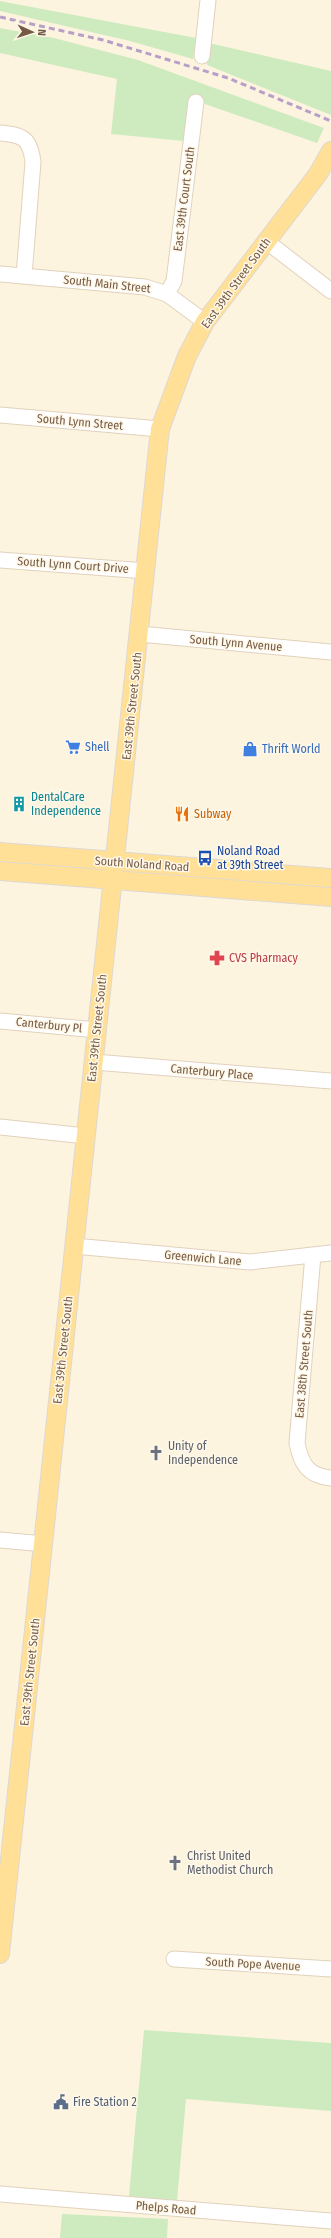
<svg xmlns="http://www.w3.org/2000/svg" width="331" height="2238" viewBox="0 0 331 2238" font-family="'Fira Sans Condensed',sans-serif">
	<rect width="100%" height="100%" fill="#fdf4e0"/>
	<path fill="#cdebbf" d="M0,1l196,37 -3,21 -63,-18 -130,-30z
		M0,28l54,10 84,22 186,68 -7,15 -115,-40 -18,38 -73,-7 6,-55 -117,-26z
		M209,43l122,28v44l-124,-50z
		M144,2030l187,13v68l-145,-12 -9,102 -48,-5z
		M62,2214l106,5 -1,19h-107z"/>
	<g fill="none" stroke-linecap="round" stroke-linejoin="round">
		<g stroke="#e2d1bc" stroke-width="17">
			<path id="minor" d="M202,56l6,-56
				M0,133c23,2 30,5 33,29l-9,114
				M266,241l65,50
				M0,274l145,13 22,7 38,28
				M167,294l7,-13 22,-179
				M0,415l160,14
				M0,560l146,11
				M140,634l191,18
				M0,1021l97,9
				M94,1062l237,19
				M0,1127l86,9
				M74,1246l176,16 81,-9
				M313,1255l-16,188c4,21 11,33 34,35
				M0,1540l44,4
				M174,1959l157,10
				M0,2194l331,27"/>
		</g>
		<g stroke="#ded8d3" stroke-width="20">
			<path id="major" d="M0,852l331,26
				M0,871l331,26
				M0,1954l160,-1525 27,-73 18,-34 113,-148 13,-23"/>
		</g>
		<use href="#minor" stroke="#fff" stroke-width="15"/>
		<use href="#major" stroke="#ffe096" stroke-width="18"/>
		<path stroke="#b79fc7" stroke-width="3" stroke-dasharray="6 4" stroke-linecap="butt" d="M0,17l103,23 125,38 103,43"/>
	</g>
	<defs>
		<g id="supermarket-bare" transform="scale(1.2)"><path d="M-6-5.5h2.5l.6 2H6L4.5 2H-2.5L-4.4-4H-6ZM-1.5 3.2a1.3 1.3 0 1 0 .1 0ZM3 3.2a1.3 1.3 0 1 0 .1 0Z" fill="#3f7fe0" stroke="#fff8e8" stroke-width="2.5" paint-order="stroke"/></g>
		<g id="shop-bare" transform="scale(1.2)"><path d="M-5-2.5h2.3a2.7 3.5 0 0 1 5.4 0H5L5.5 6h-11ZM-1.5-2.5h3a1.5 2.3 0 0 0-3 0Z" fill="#3f7fe0" stroke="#fff8e8" stroke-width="2.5" paint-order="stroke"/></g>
		<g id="building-bare" transform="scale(1.2)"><path d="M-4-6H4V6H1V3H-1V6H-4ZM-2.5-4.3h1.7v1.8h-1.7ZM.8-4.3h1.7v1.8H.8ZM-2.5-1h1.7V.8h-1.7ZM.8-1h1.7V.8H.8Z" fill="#0f9aa8" stroke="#fff8e8" stroke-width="2.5" paint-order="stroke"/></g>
		<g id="restaurant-bare" transform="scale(1.2)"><path d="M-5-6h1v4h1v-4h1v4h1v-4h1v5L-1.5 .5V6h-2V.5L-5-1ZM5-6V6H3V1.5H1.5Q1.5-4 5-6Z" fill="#e8710a" stroke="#fff8e8" stroke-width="2.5" paint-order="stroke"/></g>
		<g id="bus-bare" transform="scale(1.2)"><path d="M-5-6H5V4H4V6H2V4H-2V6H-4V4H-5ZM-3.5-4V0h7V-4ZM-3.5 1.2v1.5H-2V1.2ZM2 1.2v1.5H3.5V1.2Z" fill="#1a4fb4" stroke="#fff8e8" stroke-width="2.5" paint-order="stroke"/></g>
		<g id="pharmacy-bare" transform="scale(1.2)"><path d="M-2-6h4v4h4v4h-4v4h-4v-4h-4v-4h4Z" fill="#e0444e" stroke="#fff8e8" stroke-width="2.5" paint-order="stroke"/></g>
		<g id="church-bare" transform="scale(1.2)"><path d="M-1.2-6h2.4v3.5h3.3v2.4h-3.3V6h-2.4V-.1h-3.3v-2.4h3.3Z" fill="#6b7280" stroke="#fff8e8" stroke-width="2.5" paint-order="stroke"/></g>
		<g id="civic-bare" transform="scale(1.2)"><path d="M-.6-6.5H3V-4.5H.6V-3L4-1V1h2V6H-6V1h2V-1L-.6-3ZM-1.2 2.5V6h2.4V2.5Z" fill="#5c6f8a" stroke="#fff8e8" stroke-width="2.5" paint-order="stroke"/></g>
	</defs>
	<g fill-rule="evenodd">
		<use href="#supermarket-bare" x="73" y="747"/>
		<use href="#shop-bare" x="250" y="749"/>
		<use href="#building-bare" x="19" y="804"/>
		<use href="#restaurant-bare" x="182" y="814"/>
		<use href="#bus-bare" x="205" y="858"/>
		<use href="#pharmacy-bare" x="217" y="958"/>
		<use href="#church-bare" x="156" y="1453"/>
		<use href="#church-bare" x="175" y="1863"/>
		<use href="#civic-bare" x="61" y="2102"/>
	</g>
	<g text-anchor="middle" stroke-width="3" stroke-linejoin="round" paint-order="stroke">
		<g font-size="12" fill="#755b46" stroke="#fff8e8">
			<text transform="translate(184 199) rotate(-83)" y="4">East 39th Court South</text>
			<text transform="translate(236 283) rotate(-54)" y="4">East 39th Street South</text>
			<text transform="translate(107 284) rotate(6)" y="4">South Main Street</text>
			<text transform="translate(80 422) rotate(5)" y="4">South Lynn Street</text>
			<text transform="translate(73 565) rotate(4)" y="4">South Lynn Court Drive</text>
			<text transform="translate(236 643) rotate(5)" y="4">South Lynn Avenue</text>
			<text transform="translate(132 706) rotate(-84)" y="4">East 39th Street South</text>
			<text transform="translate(142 864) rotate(4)" y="4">South Noland Road</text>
			<text transform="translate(49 1025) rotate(6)" y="4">Canterbury Pl</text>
			<text transform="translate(97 1028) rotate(-84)" y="4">East 39th Street South</text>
			<text transform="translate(212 1072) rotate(5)" y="4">Canterbury Place</text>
			<text transform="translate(203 1258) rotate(5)" y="4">Greenwich Lane</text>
			<text transform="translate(63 1350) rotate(-84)" y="4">East 39th Street South</text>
			<text transform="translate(304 1364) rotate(-85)" y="4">East 38th Street South</text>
			<text transform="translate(30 1672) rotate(-84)" y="4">East 39th Street South</text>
			<text transform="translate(253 1964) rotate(3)" y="4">South Pope Avenue</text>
			<text transform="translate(166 2208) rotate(5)" y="4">Phelps Road</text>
		</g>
		<g font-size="12" fill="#366cbe" stroke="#fff8e8" text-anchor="start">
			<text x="85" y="751">Shell</text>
			<text x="262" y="753">Thrift World</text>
		</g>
		<g font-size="12" fill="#0d838f" stroke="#fff8e8" text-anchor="start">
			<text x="31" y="801">DentalCare<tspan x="31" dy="14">Independence</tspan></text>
		</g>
		<g font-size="12" fill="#c56008" stroke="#fff8e8" text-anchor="start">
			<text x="194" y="818">Subway</text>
		</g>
		<g font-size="12" fill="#164399" stroke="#fff8e8" text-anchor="start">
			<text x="217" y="855">Noland Road<tspan x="217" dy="14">at 39th Street</tspan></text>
		</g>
		<g font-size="12" fill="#be3a42" stroke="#fff8e8" text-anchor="start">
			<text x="229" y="962">CVS Pharmacy</text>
		</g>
		<g font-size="12" fill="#5b616d" stroke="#fff8e8" text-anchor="start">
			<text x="168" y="1450">Unity of<tspan x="168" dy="14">Independence</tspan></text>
			<text x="187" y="1860">Christ United<tspan x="187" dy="14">Methodist Church</tspan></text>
		</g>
		<g font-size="12" fill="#4e5e75" stroke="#fff8e8" text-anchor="start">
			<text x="73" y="2106">Fire Station 2</text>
		</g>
	</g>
	<g transform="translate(32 32) rotate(93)" stroke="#fff8e8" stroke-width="3" paint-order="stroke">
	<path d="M0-3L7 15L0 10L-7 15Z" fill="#755b46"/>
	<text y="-6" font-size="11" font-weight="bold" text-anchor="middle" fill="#755b46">N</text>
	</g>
</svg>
